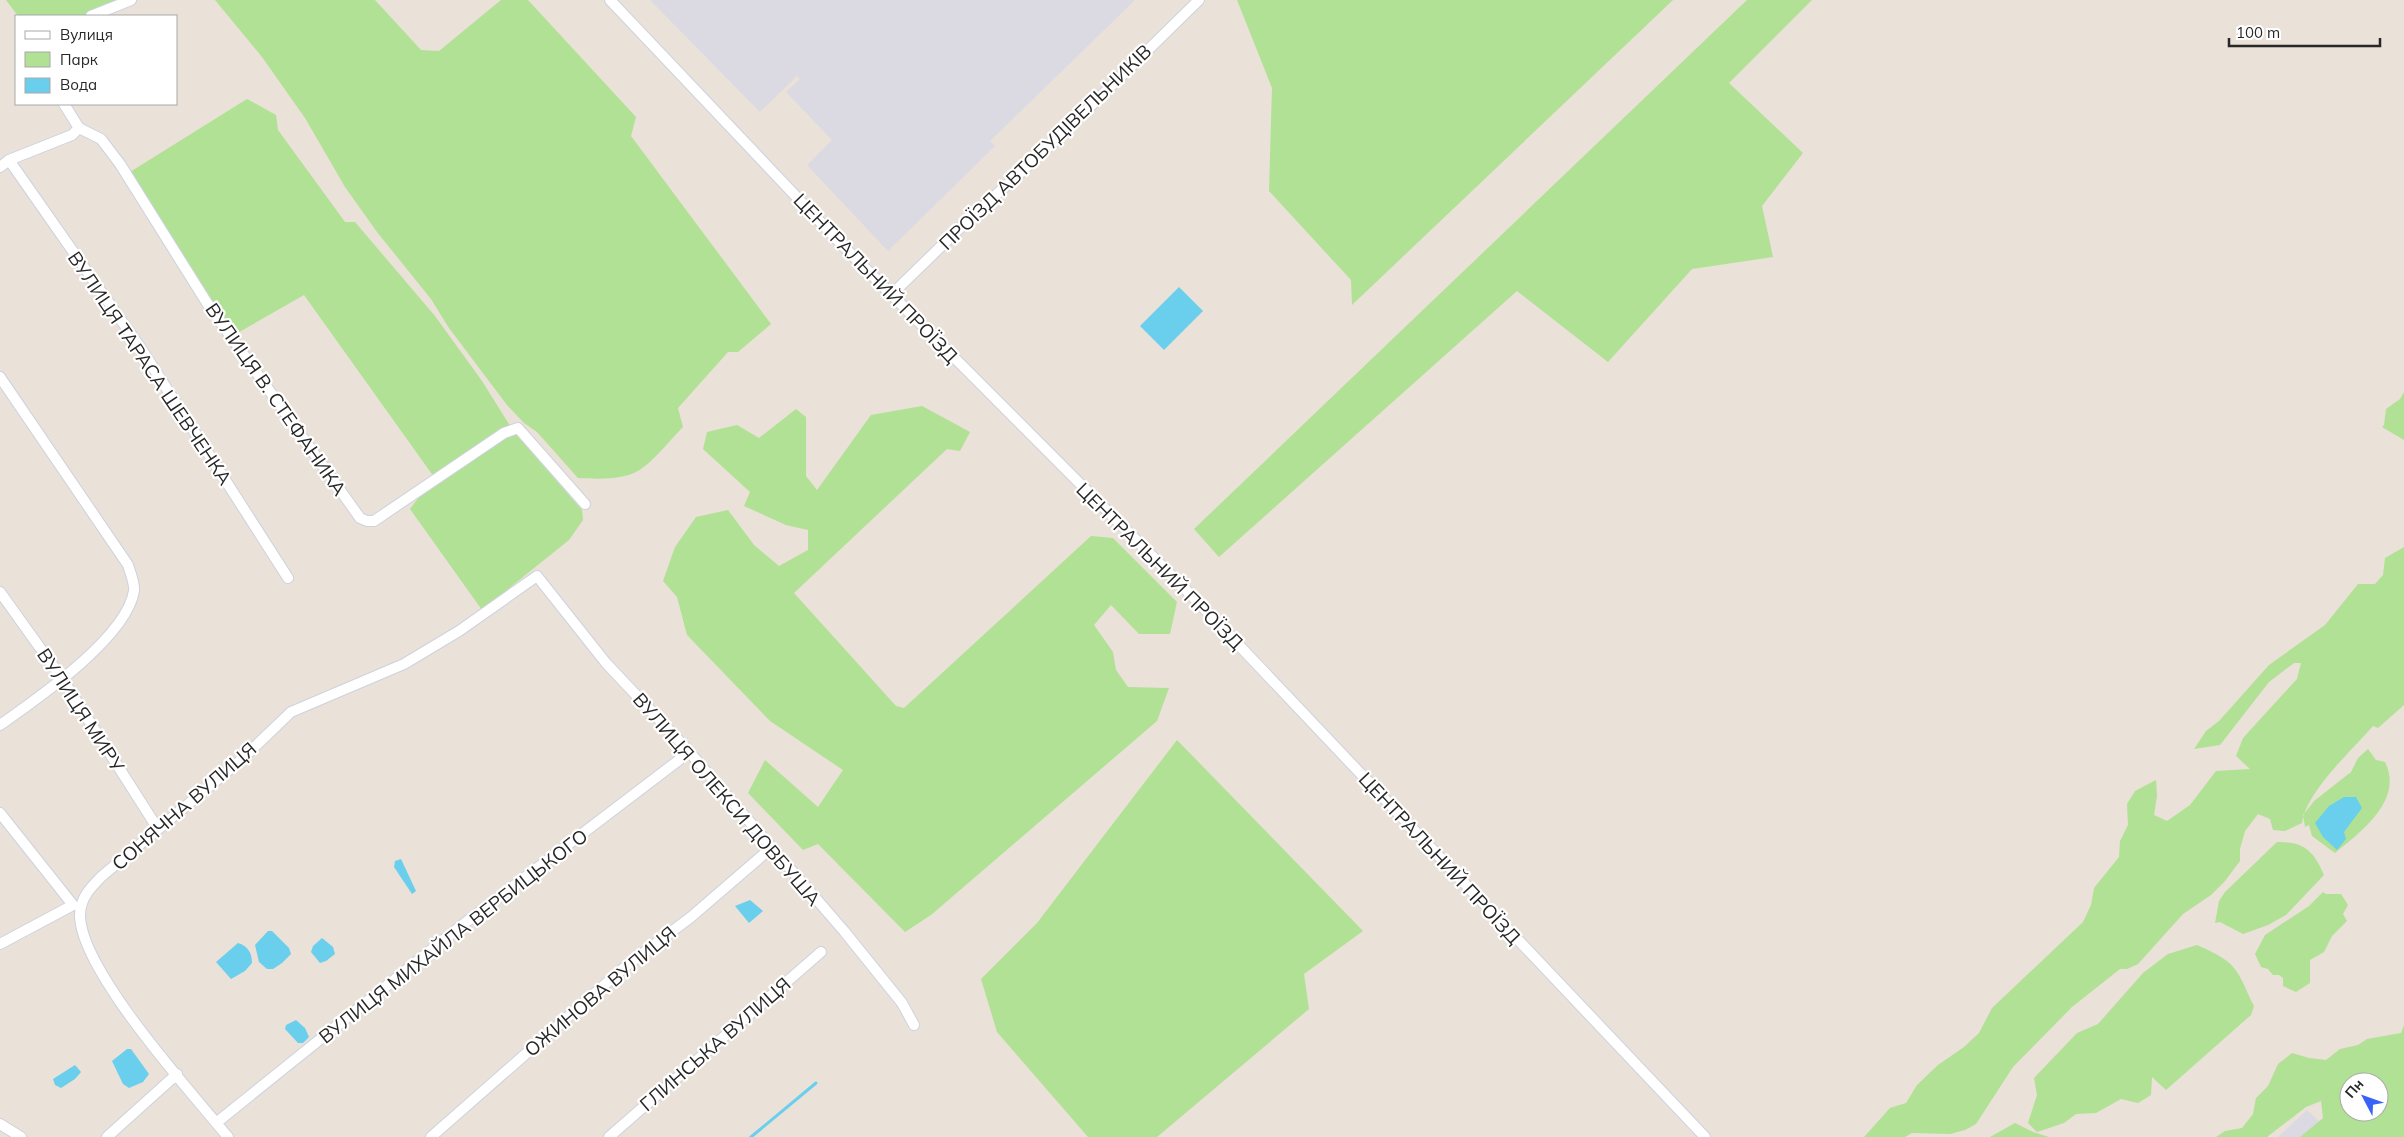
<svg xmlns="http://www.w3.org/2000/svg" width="2404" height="1137" viewBox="0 0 2404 1137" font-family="Mulish,sans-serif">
	<rect width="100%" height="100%" fill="#eae1d8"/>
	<path fill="#dbd9e2" d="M650,0h485l-145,141 5,5 -107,105 -81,-86 25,-25 -46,-48 14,-13 -3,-3 -37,36z
		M2307,1110l29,27h-58z"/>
	<path fill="#b1e194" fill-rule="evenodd" d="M6,0h113l-35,16h-66z
		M215,0h160l46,50 18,1 62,-51h27l108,117 -5,19 140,188 -33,28h-10l-50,56 5,19c-13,13 -24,28 -38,39 -17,15 -47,13 -67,12l-41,-46 -13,-9 -17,-18 -58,-77 -18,-29 -54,-67 -32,-45 -40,-69 -43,-61z
		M1237,0h436l-321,305 -1,-25 -82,-89 3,-103z
		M1747,0h65l-83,83 74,70 -41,53 11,51 -81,12 -84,93 -91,-71 -298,266 -25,-28z
		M247,99l29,16 2,15 67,92h10l80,94 47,65 32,51 68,78 1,10 -14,20 -87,70 -72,-101 24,-32 -130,-182 -70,40 -104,-163z
		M2404,392v48l-22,-13 2,-2 2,-16 14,-10z
		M922,406l48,26 -10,19 -13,-2 -153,144 102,113 8,2 187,-172 22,2 64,64 -7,32h-31l-28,-29 -17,20 19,27 3,18 12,17 41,1 -12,33 -226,194 -26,17 -87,-88 -15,6 -55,-57 17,-33 53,47 25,-37 -73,-49 -83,-86 -10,-38 -14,-16 12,-34 21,-30 32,-7 26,35 25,21 29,-16v-20l-22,-5 -42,-19 6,-14 -47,-43 4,-17 30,-7 22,13 37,-29 10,8v59l11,14 54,-75z
		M2404,547v158l-26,23 -5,-2c-21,24 -67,66 -71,97l-17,8 -12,-1 -3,-11 -12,-5 -13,17 -5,18v12l-15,20 -14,14 -28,19 -45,50 -11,5h-7l-48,38 -59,60 -37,57 -11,6 -15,4 -38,-1 -7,4h-41l26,-29 16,-5 11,-18 21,-20 26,-18 15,-14 13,-25 91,-86 8,-17 3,-17 25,-31 1,-16 8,-16 -1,-21 8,-13 21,-11 1,16 -3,19 13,6 23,-16 26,-34 34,-2 -14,-13 7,-18 54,-59 4,-16h-7l-25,19 -49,63 -26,4 12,-18 13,-10 50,-56 56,-40 33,-41h17l8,-9 2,-17z
		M1177,740l186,191 -59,43 5,35 -152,128h-69l-91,-105 -16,-53 56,-56z
		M2368,749l8,11 9,2c19,38 -24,70 -50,91l-23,-17 -3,-11 -4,2 -2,-12 11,-14 37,-29 7,-14z
		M2277,842c27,0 36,8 47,33l-38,40 -18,10 -25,9 -23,-12 -5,1 4,-22 6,-9z
		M2323,892l3,2h15l7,11 -5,9 4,7 -15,15 -8,16 -14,8v23l-14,9 -13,-6v-8l-4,-3h-6l-5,-6 -7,-2 -6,-13 10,-19 44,-29z
		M2197,945c41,18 39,23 57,61l-3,9 -85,75 -14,-13 -1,18 -13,8 -17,-4 -25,14 -20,1 -12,9 -27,9 -9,-9 9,-28 -3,-17 43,-45 21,-9 45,-51 25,-19z
		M2404,1025v112h-104l23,-19 -2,-17 -15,6 -39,30h-51l9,-6 17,-3 11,-14 3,-16 12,-12 10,-22 14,-11 17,5 17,2 14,-11 18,-4 9,-6 34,-6zM2349,1082h30v30h-30z
		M2015,1123l18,9 16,5h-59z"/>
	<path fill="#6acfec" d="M1179,287l24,24 -39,39 -24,-24z
		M2344,797h12l6,11 -18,24 2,7 -9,11 -14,-13 -8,-14 14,-17z
		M401,859l15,32 -4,3 -18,-27 1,-6z
		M750,900l13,11 -14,12 -14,-17z
		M268,931h4l17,17 2,6 -9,9 -9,6h-6l-8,-7 -4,-17z
		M322,938l11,9 2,7 -9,7 -6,2 -9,-11 2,-6z
		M238,943c10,3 14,10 14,20l-7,8 -14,8 -15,-17z
		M296,1020l9,8 4,9 -6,6h-5l-13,-14 1,-4z
		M127,1049h4l18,25 -6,8 -14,6 -6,-4 -11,-23z
		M75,1065l6,7 -6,7 -14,9 -6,-3 -2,-6z"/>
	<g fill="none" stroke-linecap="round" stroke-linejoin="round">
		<path stroke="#6acfec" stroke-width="3" d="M751,1137l65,-54"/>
		<g stroke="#cdd2e0" stroke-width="12">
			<path id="minor" d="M610,0l235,248 352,353 508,536
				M91,16l40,-16
				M64,104l15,24 22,11 19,25 87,139 153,215 7,3h7l130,-88 14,-5 67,76
				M9,160l133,190 146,228
				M0,167l9,-7 63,-25 7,-7
				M891,295l71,-69 93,-85 144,-141
				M0,377l128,188c2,7 7,18 6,26 -8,47 -96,107 -134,134
				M0,592l63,88 95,149
				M0,813l73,92
				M0,944l73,-39
				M216,1123l245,-197 218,-166 6,-13
				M0,1124l21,13
				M107,1137l70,-63
				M228,1137c-37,-45 -148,-167 -148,-222 0,-17 11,-28 22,-39l139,-116 50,-48 113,-48 55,-33 78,-55 69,87 79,84 159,184 58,72 12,22
				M431,1137l195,-171 65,-49 80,-69
				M609,1137l212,-185"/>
		</g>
		<use href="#minor" stroke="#fff" stroke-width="10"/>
	</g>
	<g text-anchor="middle" stroke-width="4.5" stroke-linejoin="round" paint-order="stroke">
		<g font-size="19" fill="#272727" stroke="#fff">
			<text transform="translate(1045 147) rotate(-44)" y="7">ПРОЇЗД АВТОБУДІВЕЛЬНИКІВ</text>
			<text transform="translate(876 278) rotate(46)" y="7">ЦЕНТРАЛЬНИЙ ПРОЇЗД</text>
			<text transform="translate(150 368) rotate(56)" y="7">ВУЛИЦЯ ТАРАСА ШЕВЧЕНКА</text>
			<text transform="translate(276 399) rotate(55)" y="7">ВУЛИЦЯ В. СТЕФАНИКА</text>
			<text transform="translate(1160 566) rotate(45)" y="7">ЦЕНТРАЛЬНИЙ ПРОЇЗД</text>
			<text transform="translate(81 710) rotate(57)" y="7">ВУЛИЦЯ МИРУ</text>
			<text transform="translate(727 799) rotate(49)" y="7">ВУЛИЦЯ ОЛЕКСИ ДОВБУША</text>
			<text transform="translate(184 806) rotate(-41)" y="7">СОНЯЧНА ВУЛИЦЯ</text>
			<text transform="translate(1440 858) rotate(47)" y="7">ЦЕНТРАЛЬНИЙ ПРОЇЗД</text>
			<text transform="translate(453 936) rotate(-38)" y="7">ВУЛИЦЯ МИХАЙЛА ВЕРБИЦЬКОГО</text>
			<text transform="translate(600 991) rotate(-40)" y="7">ОЖИНОВА ВУЛИЦЯ</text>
			<text transform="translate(715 1044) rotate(-41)" y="7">ГЛИНСЬКА ВУЛИЦЯ</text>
		</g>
	</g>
	<rect x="15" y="15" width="162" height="90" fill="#ffffff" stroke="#a9a9a9"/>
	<rect x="25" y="31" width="25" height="8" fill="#ffffff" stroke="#a9a9a9"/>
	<text x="60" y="40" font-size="15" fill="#272727">Вулиця</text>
	<rect x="25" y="52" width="25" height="15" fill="#b1e194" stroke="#a9a9a9"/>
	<text x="60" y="65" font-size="15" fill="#272727">Парк</text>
	<rect x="25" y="78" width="25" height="15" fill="#6acfec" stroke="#a9a9a9"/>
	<text x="60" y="90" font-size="15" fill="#272727">Вода</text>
	<g transform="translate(2364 1097) rotate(311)"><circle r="24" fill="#ffffff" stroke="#a9a9a9"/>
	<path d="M0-4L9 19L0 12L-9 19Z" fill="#3763f7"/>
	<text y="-8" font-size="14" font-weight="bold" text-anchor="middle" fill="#272727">Пн</text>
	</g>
	<path d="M2229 38v8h151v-8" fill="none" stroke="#272727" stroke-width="2.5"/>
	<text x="2236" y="38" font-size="15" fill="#272727" stroke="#ffffff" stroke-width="4" paint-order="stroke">100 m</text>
</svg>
